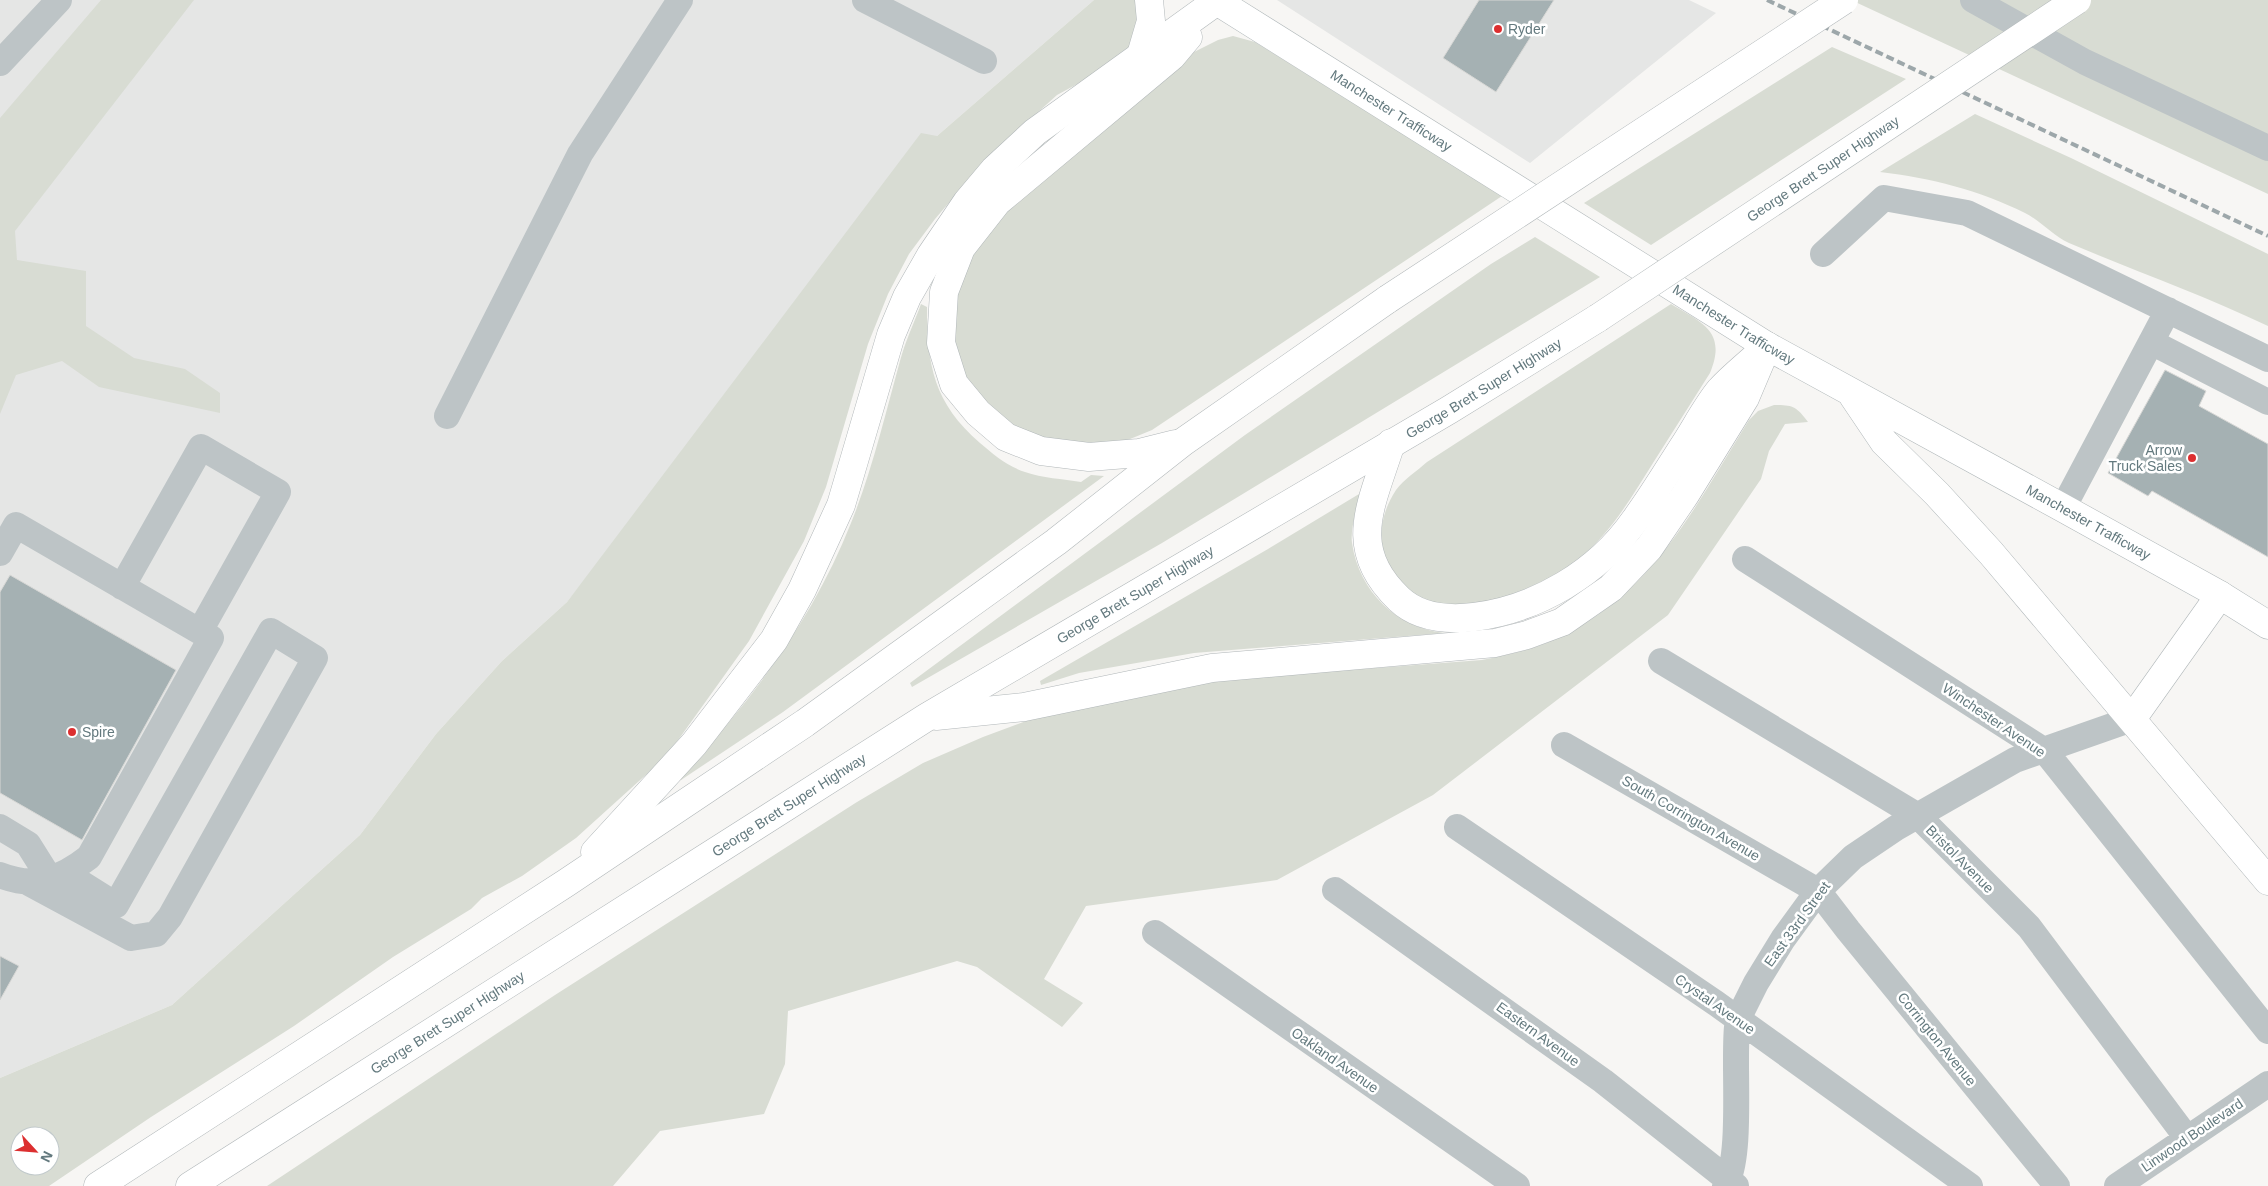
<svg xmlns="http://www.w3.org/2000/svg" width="2268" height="1186" viewBox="0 0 2268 1186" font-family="Helvetica,sans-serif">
	<rect width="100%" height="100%" fill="#f7f6f4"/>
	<path fill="#e5e6e5" d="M0,0h1094l-157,136 -370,466 -65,59 -66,73 -76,101 -188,170 -172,73z
		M1277,0h412l27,13 -186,150z"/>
	<path fill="#d8dcd3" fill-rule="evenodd" d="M101,0h93l-179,231 2,29 69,11v55l48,32 51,11 35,24v20l-121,-26 -37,-26 -46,14 -16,39v-296z
		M1094,0h48l-8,44 -29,25 -48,26 -43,39 -42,42 -37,43 -26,35 -21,40 -20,50 -42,143 -22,54 -55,100 -73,102 -27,29 -73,66 -54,38 -40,22 -11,11 -78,48 -99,69 -143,91 -102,69h-49v-108l172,-73 188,-170 76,-101 66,-73 65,-59 354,-469 16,3zM20,1136h30v30h-30z
		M1851,0h417v194z
		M1233,36l22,6 247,154 -350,234 -34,14 -59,2 -54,-19 -39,-46 -12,-35 -2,-32 17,-64 25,-30 198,-167 26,-13z
		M1832,47l74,32 -255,166 -67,-42z
		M1975,114l96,44 197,96v72c-65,-31 -133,-55 -199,-83 -16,-7 -28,-22 -44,-30 -46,-23 -94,-35 -145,-41z
		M1535,237l65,40 -438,266 -250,144 -2,-4 335,-248 246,-171z
		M921,304l6,3c0,59 7,96 53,136 14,12 27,23 45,29 17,6 38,7 56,10l10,-7 13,1 -321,236 -102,68v-4c70,-74 132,-157 170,-253 21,-52 34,-108 49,-162 5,-19 14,-38 21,-57z
		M1671,304c32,19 56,28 39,69 -19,30 -38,60 -57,90 -22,35 -44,73 -77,98 -34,25 -100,53 -142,41 -53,-15 -67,-68 -38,-112 8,-11 21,-19 31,-28z
		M1774,405c19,0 22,1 34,17l-23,2 -16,27 -8,28 -93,136 -235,180 -156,85 -191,26 -42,73 39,24 -21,24 -85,-60 -20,-6 -169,50 -3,53 -21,50 -104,17 -47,55h-346l288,-191 302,-193 66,-39 60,-26 51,-19 184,-38 264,-20c25,-5 50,-10 73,-21 97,-43 141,-134 194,-219l9,-9z
		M1359,494h3c-5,15 -12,33 -10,49 7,49 45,85 93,90l-251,20 -115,20 -38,12 -1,-4 228,-132z"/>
	<path fill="#a5b1b3" stroke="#d8d8d6" d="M1479,0h75l-58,92 -53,-34z
		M2165,370l41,21 -7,15 69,38v113l-116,-66 -4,5 -40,-23z
		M10,575l166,95 -94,170 -82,-47v-201z
		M0,956l19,10 -19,34z"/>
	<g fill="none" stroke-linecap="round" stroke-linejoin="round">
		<g stroke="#b1b8ba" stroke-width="29">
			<g id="major">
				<path id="s1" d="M1215,0l552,346 296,162 157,87 48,30"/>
				<path d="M1853,396l31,46 53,52 54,59 277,328"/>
				<path d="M2132,719l88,-124"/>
			</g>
		</g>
		<g stroke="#b1b7b9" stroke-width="29">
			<g id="highway">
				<path d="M1141,55l10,-34 -2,-21"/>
				<path d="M1391,443c-19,61 -46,105 8,156 20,19 49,21 75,18 63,-8 124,-44 161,-97 17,-23 32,-48 48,-73 12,-18 23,-40 37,-57 12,-13 26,-24 39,-36"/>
				<path d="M1175,444l-36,9 -50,4 -48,-6 -35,-14 -28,-24 -24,-29 -13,-41 3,-51 17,-44 36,-46 175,-146 16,-19"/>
				<path d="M936,716l88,-9 188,-39 283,-25 32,-8 35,-13 49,-34 38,-40 36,-53 60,-97 22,-52"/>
				<path d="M595,852l99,-108 80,-104 28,-50 39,-85 50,-170 16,-38 24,-42 36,-53 27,-32 41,-38 182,-131"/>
				<path d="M98,1186l468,-303 239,-160 251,-181 127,-100 205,-143"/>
				<path id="s2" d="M190,1186l737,-469 522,-307 149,-92"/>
			</g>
		</g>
		<path stroke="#bdc4c6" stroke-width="26" d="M865,0l119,61
			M1973,0l112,62 183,86
			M0,63l59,-63
			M1823,254l61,-56 83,15 301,146
			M2151,342l117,60
			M447,416l133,-262 100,-154
			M2063,508l105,-198
			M0,553l16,-28 195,113 -122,219c-28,22 -54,32 -89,18
			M1745,559l300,192 223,280
			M122,587l79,-140 77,45 -78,139
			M1661,661l257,155 111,111 158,211
			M1564,745l254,146 30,39 209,256
			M0,827l28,17 22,35
			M1457,827l260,177 253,182
			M29,883l102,55 25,-4 14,-17 145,-259 -44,-27 -155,274 -51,-32
			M1335,890l268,191 133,105
			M1155,933l362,253
			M1725,1186c18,-28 8,-121 12,-159l6,-18 13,-26 27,-44 35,-48 35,-34 43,-29 119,-68 117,-41
			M2117,1186l151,-102"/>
		<use href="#major" stroke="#fff" stroke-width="28"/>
		<use href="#highway" stroke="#fff" stroke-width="28"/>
		<path stroke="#9da7aa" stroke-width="4" stroke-dasharray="8 4" stroke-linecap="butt" d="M1767,0l501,236"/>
		<g stroke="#b1b7b9" stroke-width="29" stroke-linecap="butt">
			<g id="highway-bridge">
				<path d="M1388,299l456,-299"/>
				<path id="s3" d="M1598,318l479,-318"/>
			</g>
		</g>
		<use href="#highway-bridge" stroke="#fff" stroke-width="28"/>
	</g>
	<g fill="#dc2f30" stroke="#fff" stroke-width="2">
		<circle cx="1498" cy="29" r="5"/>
		<circle cx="2192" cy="458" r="5"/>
		<circle cx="72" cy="732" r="5"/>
	</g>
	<g text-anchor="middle" stroke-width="5" stroke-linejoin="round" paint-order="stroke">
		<g font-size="14" fill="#63797e" stroke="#fff" text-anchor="start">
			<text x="1508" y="34">Ryder</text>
			<text x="2182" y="455" text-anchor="end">Arrow<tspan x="2182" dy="16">Truck Sales</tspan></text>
			<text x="82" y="737">Spire</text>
		</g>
		<g font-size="14" fill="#63797e" stroke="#fff">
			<text dy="5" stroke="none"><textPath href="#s1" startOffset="208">Manchester Trafficway</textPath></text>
			<text dy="5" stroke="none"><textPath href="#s3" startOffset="270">George Brett Super Highway</textPath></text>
			<text dy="5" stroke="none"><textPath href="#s1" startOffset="612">Manchester Trafficway</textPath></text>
			<text dy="5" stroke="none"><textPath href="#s2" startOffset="1520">George Brett Super Highway</textPath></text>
			<text dy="5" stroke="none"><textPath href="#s1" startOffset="1018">Manchester Trafficway</textPath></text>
			<text dy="5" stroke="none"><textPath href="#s2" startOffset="1115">George Brett Super Highway</textPath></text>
			<text transform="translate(1994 720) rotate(34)" y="5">Winchester Avenue</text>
			<text dy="5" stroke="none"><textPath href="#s2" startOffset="710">George Brett Super Highway</textPath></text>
			<text transform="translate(1691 818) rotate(30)" y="5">South Corrington Avenue</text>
			<text transform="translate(1960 859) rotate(45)" y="5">Bristol Avenue</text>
			<text transform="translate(1797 924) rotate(-54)" y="5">East 33rd Street</text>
			<text transform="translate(1715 1004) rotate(35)" y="5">Crystal Avenue</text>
			<text dy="5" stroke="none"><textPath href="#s2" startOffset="305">George Brett Super Highway</textPath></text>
			<text transform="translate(1538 1034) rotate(36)" y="5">Eastern Avenue</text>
			<text transform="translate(1937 1039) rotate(51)" y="5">Corrington Avenue</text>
			<text transform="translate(1335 1060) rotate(35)" y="5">Oakland Avenue</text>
			<text transform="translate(2192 1135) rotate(-34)" y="5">Linwood Boulevard</text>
		</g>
	</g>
	<g transform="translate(35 1151) rotate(116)"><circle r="24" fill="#ffffff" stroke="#c1c9cb"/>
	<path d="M0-4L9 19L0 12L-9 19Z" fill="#dc2f30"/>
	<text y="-8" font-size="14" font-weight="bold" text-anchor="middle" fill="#63797e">N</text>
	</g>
</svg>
